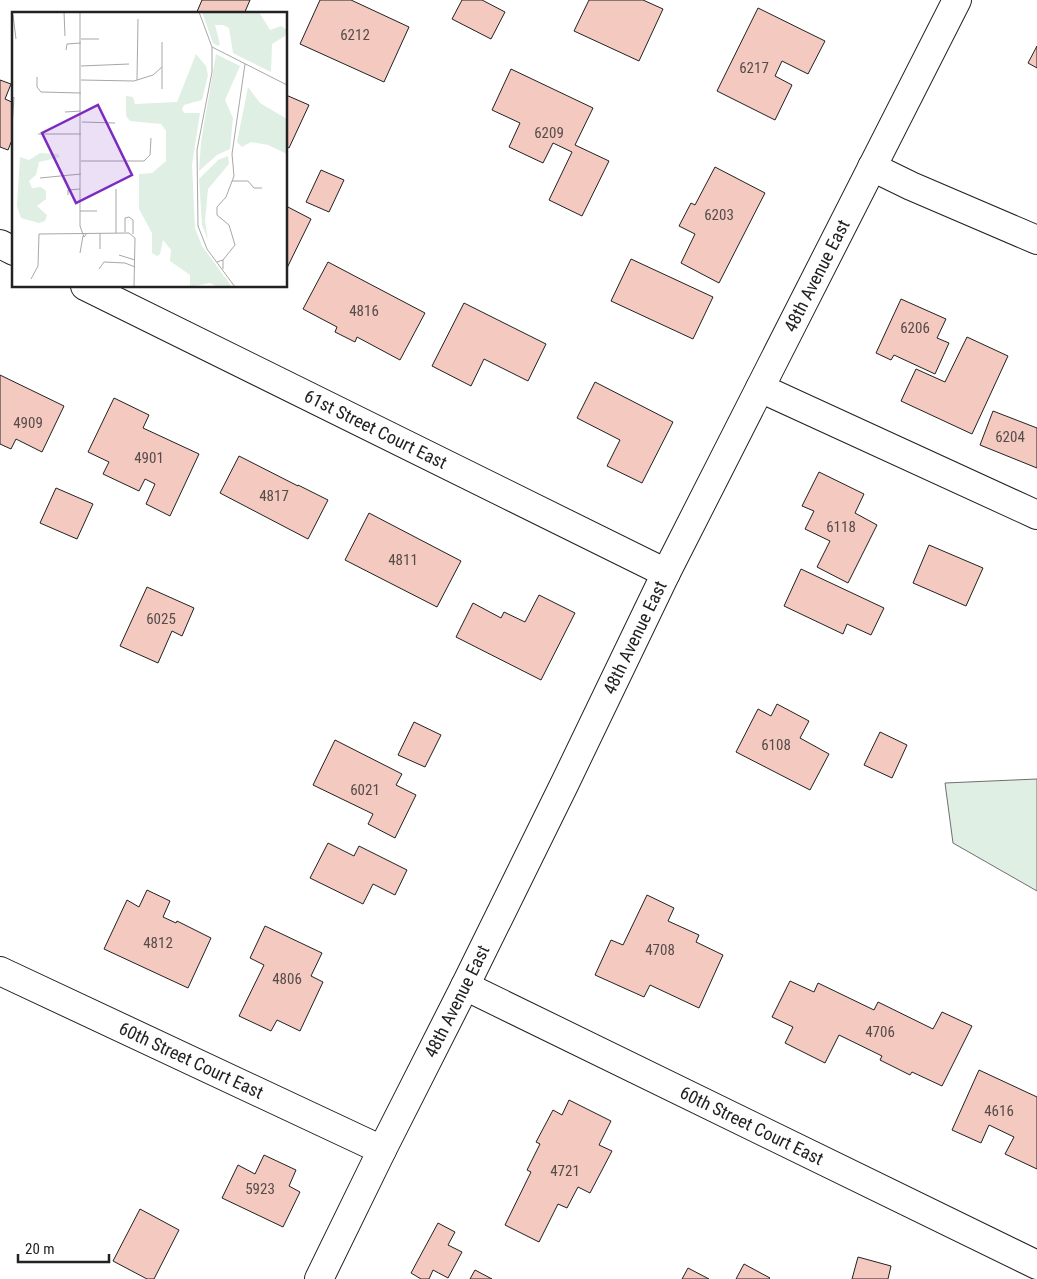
<svg xmlns="http://www.w3.org/2000/svg" width="1037" height="1279" viewBox="0 0 1037 1279" font-family="'Roboto Condensed',sans-serif">
	<rect width="100%" height="100%" fill="#fff"/>
	<path fill="#e0efe3" stroke="#6f6f6f" d="M1037,779v112l-84,-48 -8,-60z"/>
	<path fill="#f3c9c0" stroke="#222" d="M202,0h48l-6,14h-48z
		M320,0h31l58,27 -25,55 -84,-38z
		M462,0h20l23,12 -14,27 -39,-20z
		M589,0h54l20,9 -24,52 -65,-30z
		M758,8l67,33 -17,33 -26,-13 -7,15 17,9 -17,35 -58,-29z
		M1037,46v22l-9,-5z
		M511,69l82,39 -18,37 34,16 -27,55 -33,-16 23,-48 -19,-9 -10,20 -34,-16 11,-24 -28,-13z
		M0,80l11,4 -6,15 9,4v32l-6,15 -8,-3z
		M286,95l23,10 -20,43 -3,-2z
		M715,167l50,26 -46,90 -38,-20 14,-29 -16,-8 12,-23 4,2z
		M321,170l23,10 -15,32 -23,-10z
		M286,206l25,13 -25,51z
		M631,259l82,38 -20,42 -82,-38z
		M328,262l97,51 -25,47 -43,-23 -2,5 -20,-10 2,-5 -34,-18z
		M901,299l45,20 -9,19 12,5 -14,31 -41,-19 -3,5 -15,-7z
		M464,303l82,41 -18,37 -44,-22 -13,27 -39,-20z
		M967,337l41,19 -36,78 -71,-33 15,-32 29,13z
		M0,375l64,31 -22,46 -26,-13 -5,10 -11,-5z
		M595,382l78,40 -31,61 -35,-17 13,-26 -43,-22z
		M114,398l35,17 -6,13 56,26 -29,62 -24,-12 9,-20 -10,-5 -6,12 -36,-17 6,-12 -21,-10z
		M993,411l44,17v40l-57,-23z
		M239,456l59,30v-1l30,15 -20,39 -88,-46z
		M819,472l45,22 -9,19 22,12 -29,58 -31,-16 13,-26 -25,-12 9,-18 -12,-5z
		M56,488l37,16 -16,35 -37,-16z
		M369,513l92,48 -24,46 -92,-47z
		M929,545l54,23 -17,38 -53,-23z
		M801,569l83,39 -13,27 -24,-11 -4,10 -59,-28z
		M147,587l47,21 -12,28 -10,-5 -14,32 -38,-17z
		M539,595l36,18 -34,67 -85,-43 17,-34 28,15 3,-6 21,10z
		M777,704l32,17 -9,17 29,16 -19,36 -74,-38 22,-43 13,7z
		M414,722l27,13 -16,32 -27,-12z
		M880,732l27,13 -15,33 -28,-13z
		M335,740l67,34 -6,11 20,10 -21,43 -27,-14 5,-10 -60,-29z
		M328,843l26,13 5,-10 48,24 -12,25 -22,-11 -10,20 -53,-26z
		M147,890l23,11 -7,16 13,6 1,-2 34,17 -23,50 -84,-39 23,-49 12,7z
		M647,895l27,13 -6,13 31,14 -3,7 27,13 -24,53 -49,-23 -6,12 -49,-22 16,-35 12,5z
		M265,926l57,27 -11,23 12,6 -23,49 -23,-11 -6,11 -32,-15 25,-51 -14,-7z
		M790,981l24,11 4,-9 56,27 4,-8 55,27 9,-17 30,14 -30,60 -30,-14 -2,3 -30,-15 2,-4 -43,-21 -14,28 -40,-20 8,-16 -21,-10z
		M979,1070l58,27v72l-32,-15 9,-17 -25,-12 -8,18 -29,-13z
		M569,1100l42,21 -12,24 13,6 -22,42 -12,-6 -11,21 -9,-4 -19,38 -34,-17 26,-53 -4,-2 13,-26 -4,-2 17,-32 9,5z
		M264,1155l32,15 -7,16 11,6 -17,35 -61,-29 16,-33 17,9z
		M140,1209l39,21 -25,49h-7l-34,-18z
		M438,1223l17,9 -7,13 14,7 -14,26 -15,-8 -4,9h-8l-10,-6z
		M858,1257l33,9 -3,13h-36z
		M744,1264l26,14 -1,1h-33z
		M688,1268l21,11h-27z
		M475,1270l17,9h-22z"/>
	<g fill="none" stroke-linecap="round" stroke-linejoin="round">
		<g stroke="#222" stroke-width="30">
			<g id="minor">
				<path d="M872,167l39,19 126,54"/>
				<path d="M0,244l14,7"/>
				<path id="s1" d="M85,286l581,287"/>
				<path d="M760,388l277,127"/>
				<path id="s2" d="M0,971l382,179"/>
				<path id="s3" d="M465,986l572,279"/>
				<path id="s4" d="M319,1279l63,-129 83,-164 99,-201 102,-212 291,-573"/>
			</g>
		</g>
		<use href="#minor" stroke="#fff" stroke-width="28"/>
	</g>
	<g text-anchor="middle" stroke-width="4" stroke-linejoin="round" paint-order="stroke">
		<g font-size="15" fill="#564c4a">
			<text x="355" y="40">6212</text>
			<text x="754" y="73">6217</text>
			<text x="549" y="138">6209</text>
			<text x="719" y="220">6203</text>
			<text x="364" y="316">4816</text>
			<text x="915" y="333">6206</text>
			<text x="28" y="428">4909</text>
			<text x="1010" y="442">6204</text>
			<text x="149" y="463">4901</text>
			<text x="274" y="501">4817</text>
			<text x="841" y="532">6118</text>
			<text x="403" y="565">4811</text>
			<text x="161" y="624">6025</text>
			<text x="776" y="750">6108</text>
			<text x="365" y="795">6021</text>
			<text x="158" y="948">4812</text>
			<text x="660" y="955">4708</text>
			<text x="287" y="984">4806</text>
			<text x="880" y="1037">4706</text>
			<text x="999" y="1116">4616</text>
			<text x="565" y="1176">4721</text>
			<text x="260" y="1194">5923</text>
		</g>
		<g font-size="18" fill="#222" stroke="#fff">
			<text dy="6" stroke="none"><textPath href="#s4" startOffset="1120">48th Avenue East</textPath></text>
			<text dy="6" stroke="none"><textPath href="#s1" startOffset="324">61st Street Court East</textPath></text>
			<text dy="6" stroke="none"><textPath href="#s4" startOffset="715">48th Avenue East</textPath></text>
			<text dy="6" stroke="none"><textPath href="#s4" startOffset="310">48th Avenue East</textPath></text>
			<text dy="6" stroke="none"><textPath href="#s2" startOffset="211">60th Street Court East</textPath></text>
			<text dy="6" stroke="none"><textPath href="#s3" startOffset="319">60th Street Court East</textPath></text>
		</g>
	</g>
	<g transform="translate(12 12)">
		<rect width="275" height="275" fill="#fff"/>
		<path d="M190,0h57l11,18 11,-4 6,4 -2,6 -13,8 -1,28 -38,-19 -4,-25 -6,-3h-8l5,19 -2,2 -5,-3zM184,42l10,12 2,9 -6,25 -18,5 -2,4 2,4h16l-8,52 3,63 7,18 30,41h-15l-7,-4 -20,4v-12l-20,-14 1,-11 -8,-10 -3,14 -3,2 -5,-3v-20l-13,-24v-35l13,-1 14,-12v-30l-5,-7 -31,-3 -4,-5v-20l7,1 2,7 42,-2zM204,42l24,12 -15,34 8,18 -3,31 -13,6 -18,16 2,-29zM236,75l12,16 27,16v35l-19,-9 -17,-3 -9,5 -5,-5zM28,141l18,1 2,3 -21,5 -3,13 -7,6 3,7 9,-1 5,4v8l-9,7 10,9 -2,6 -6,2 -18,-5 -4,-12 3,-49 9,3zM216,144l1,8 -21,25 -3,32 3,19 -6,-15 -3,-46 19,-19z" fill="#e0efe3"/>
		<path fill="none" stroke="#a7a7a7" stroke-width="1" d="M52,0l1,24M68,0v214l4,11 3,-4M187,0l13,35 75,38M1,3l3,24M69,27h18M150,30v47M200,35v25l-15,78 1,76 9,23 28,38M54,38l1,-6 14,-1M69,54l48,-2M25,65v10l4,5 40,1M69,68l53,1 19,-6 9,-8M125,68l1,-61M0,87l2,-2 -2,30M53,100l16,-1M70,110l33,1M26,122h43M69,149h63l6,-6 1,-17M28,166l41,-4M220,169h16l6,7h8M56,183v-5l12,-1M68,199h17M113,220v-14l4,-1 4,3v14M88,221v16M104,221v-44M68,241l3,-17M107,243l16,5M211,248l12,-15 -6,-20 -12,-10v-8l9,-10 8,-21 -2,-22 13,-90M205,250l6,-2v9M87,257l5,-7 21,1 10,4M19,267l7,-13 1,-32 90,-1 6,5 -1,49"/>
		<path fill="#7b2cbf" fill-opacity="0.15" stroke="#7b2cbf" stroke-width="2.5" d="M86,93l34,70 -56,28 -34,-70z"/>
		<rect width="275" height="275" fill="none" stroke="#222" stroke-width="2.5"/>
	</g>
	<path d="M18 1254v8h91v-8" fill="none" stroke="#222222" stroke-width="2.5"/>
	<text x="25" y="1254" font-size="15" fill="#222222" stroke="#ffffff" stroke-width="4" paint-order="stroke">20 m</text>
</svg>
